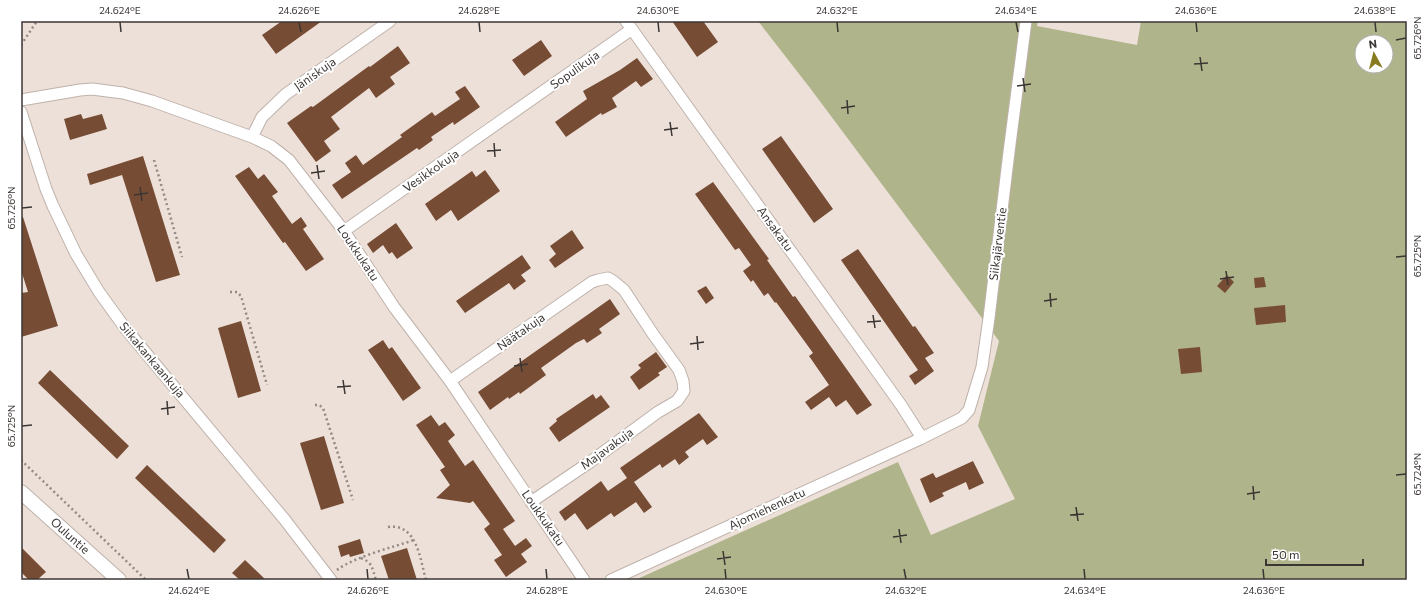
<svg xmlns="http://www.w3.org/2000/svg" width="1428" height="601" viewBox="0 0 1428 601" font-family="Commissioner,sans-serif">
	<rect width="100%" height="100%" fill="#ede0d9"/>
	<path fill="#afb48b" fill-rule="evenodd" d="M758,21h280l-1,5 100,19 4,-24h266v559h-772l263,-118 33,73 84,-36 -37,-73 21,-85 -189,-253zM1362,42h24v24h-24z"/>
	<path fill="#774c34" d="M282,21h40l-46,33 -14,-19z
		M672,21h31l15,21 -21,15z
		M541,40l11,16 -28,20 -12,-16z
		M398,46l12,17 -20,14 5,7 -19,14 -7,-10 -38,29 9,12 -16,12 7,10 -15,11 -29,-39 24,-17 2,1 56,-41 1,1z
		M637,58l16,21 -12,8 -5,-6 -24,17 5,9 -15,8 -1,-2 -35,24 -11,-15 32,-23 -4,-8 37,-21z
		M465,86l15,21 -26,18 -1,-3 -22,15 2,3 -14,10 -2,-2 -75,51 -10,-14 19,-13 -6,-9 11,-8 7,10 39,-28 -2,-2 32,-23 3,4 25,-17 -5,-7z
		M81,114l2,5 19,-5 5,15 -37,11 -6,-21z
		M781,136l52,73 -19,14 -52,-74z
		M143,156l37,119 -24,7 -34,-107 -32,10 -3,-11z
		M249,167l9,12 6,-5 14,18 -6,4 20,28 9,-7 6,9 -4,3 21,30 -18,12 -21,-29 -2,1 -48,-67z
		M485,170l15,21 -42,30 -7,-11 -15,11 -11,-17 47,-33 4,6z
		M713,182l56,77 -2,1 26,37 2,-1 77,109 -15,10 -11,-15 -10,7 -7,-10 -18,13 -6,-8 24,-17 -20,-29 4,-3 -37,-51 -1,1 -7,-10 -4,3 -11,-16 -2,2 -8,-11 8,-6 -12,-17 -4,2 -40,-56z
		M21,217h2l35,109 -37,11v-44l7,-1 -7,-22z
		M396,223l17,25 -16,11 -5,-7 -3,2 -6,-9 -10,8 -6,-9z
		M572,230l12,18 -29,20 -6,-8 7,-6 -6,-8z
		M858,249l55,78 2,-1 19,27 -9,5 9,13 -19,14 -6,-9 9,-6 -77,-110z
		M522,255l9,13 -10,7 5,6 -12,9 -5,-7 -44,30 -9,-12z
		M1227,275l7,7 -9,11 -8,-7z
		M1264,277l2,10 -11,1 -1,-10z
		M706,286l8,12 -8,6 -9,-13z
		M610,299l10,15 -21,15 3,4 -15,10 -3,-4 -8,4 -35,25 5,7 -26,19 -1,-2 -10,7 -1,-2 -18,13 -12,-18z
		M1285,305l1,17 -30,3 -2,-17z
		M241,321l20,70 -23,7 -20,-70z
		M383,340l6,9 3,-2 29,41 -18,13 -35,-51z
		M1200,347l2,25 -21,2 -3,-25z
		M656,352l11,15 -9,6 2,2 -21,15 -9,-13 11,-9 -3,-3z
		M50,370l79,76 -12,13 -79,-76z
		M593,394l3,5 5,-4 9,12 -51,35 -10,-14 8,-7 -1,-2z
		M699,413l19,24 -11,8 -4,-6 -18,13 4,5 -10,8 -4,-6 -13,9 -2,-4 -26,18 18,25 -8,6 -8,-11 -22,15 -3,-4 -24,17 -12,-17 -10,8 -6,-9 42,-31 7,10 19,-13 -7,-10z
		M431,415l8,11 6,-4 10,13 -7,6 17,25 8,-6 42,61 -12,8 12,17 11,-8 6,8 -11,8 6,8 -21,15 -12,-17 8,-5 -18,-26 6,-5 -17,-23 -3,2 -34,-5 14,-13 -10,-15 5,-3 -29,-42z
		M324,436l20,67 -23,7 -21,-67z
		M973,461l11,22 -15,7 -3,-8 -24,11 2,3 -14,7 -10,-24 13,-6 3,5z
		M147,465l79,75 -12,13 -79,-75z
		M360,539l4,14 -14,4 -1,-3 -8,3 -3,-11z
		M21,547l25,25 -9,8h-8l-8,-8z
		M407,548l10,32h-28l-8,-24z
		M245,560l21,20h-26l-8,-7z"/>
	<g fill="none" stroke-linecap="round" stroke-linejoin="round">
		<g stroke="#bfb2ab" stroke-width="13">
			<path id="minor" d="M626,21l275,384 21,33
				M21,100l59,-10 12,-1 31,4 29,8 100,36 19,9 18,14 55,71 50,76 56,74 134,199
				M21,112l25,77 7,17 23,48 23,38 26,36 160,192 46,60
				M252,137l10,-20 24,-23 104,-73
				M344,231l288,-202
				M450,381l142,-99 6,-2 10,-2 5,3 11,9 29,44 26,36 4,11 1,10 -7,10 -19,11 -68,50 -59,40
				M611,580l309,-141 42,-21 7,-8 13,-43 7,-49 20,-166 17,-131"/>
		</g>
		<g stroke="#bfb2ab" stroke-width="16">
			<path id="tertiary" d="M21,492l98,88"/>
		</g>
		<path stroke="#938a86" stroke-width="2.5" stroke-dasharray="2 3" stroke-linecap="butt" d="M21,45l16,-24
			M154,160l28,97
			M230,292h7l4,4 26,89
			M315,405h4l4,3 30,92
			M21,460l125,120
			M388,527c29,-4 32,32 38,53
			M361,558c12,5 11,10 15,22
			M337,570c19,-14 54,-22 77,-30"/>
		<use href="#minor" stroke="#fff" stroke-width="11"/>
		<use href="#tertiary" stroke="#fff" stroke-width="14"/>
	</g>
	<path fill="none" stroke="#3b3634" stroke-width="1.5" d="M120,22l1,10M299,22l2,10M479,22l1,10M658,22l1,10M837,22l1,10M1016,22l2,10M1196,22l1,10M1375,22l1,10M1396,40l10,-2M1200,57l2,14M1194,64l14,-1M1023,78l2,14M1017,86l14,-2M847,100l1,14M841,108l14,-2M670,122l2,14M664,130l14,-2M494,143l1,14M487,151l14,-1M317,165l2,14M311,173l14,-2M140,187l2,14M134,195l14,-2M22,208l10,-1M1396,257l10,-1M1226,271l2,14M1220,279l14,-2M1050,293l1,14M1044,301l13,-2M873,315l2,13M867,322l14,-1M697,336l1,14M690,344l14,-2M520,358l2,14M514,366l14,-2M343,380l2,14M337,387l14,-1M167,401l1,14M161,409l14,-2M22,426l10,-1M1396,475l10,-1M1253,486l1,14M1247,494l13,-2M1076,507l2,14M1070,515l14,-1M899,529l2,14M893,537l14,-2M723,551l2,14M717,559l14,-2M187,569l2,10M367,569l1,10M546,569l1,10M725,569l1,10M904,569l2,10M1084,569l1,10M1263,569l1,10"/>
	<g text-anchor="middle" stroke-width="4" stroke-linejoin="round" paint-order="stroke">
		<g font-size="12" fill="#3b3634" stroke="#fff">
			<text transform="translate(575 70) rotate(-35)" y="4">Sopulikuja</text>
			<text transform="translate(315 74) rotate(-35)" y="4">Jäniskuja</text>
			<text transform="translate(431 171) rotate(-35)" y="4">Vesikkokuja</text>
			<text transform="translate(775 229) rotate(54)" y="4">Ansakatu</text>
			<text transform="translate(998 244) rotate(-83)" y="4">Siikajärventie</text>
			<text transform="translate(358 253) rotate(56)" y="4">Loukkukatu</text>
			<text transform="translate(521 332) rotate(-35)" y="4">Näätakuja</text>
			<text transform="translate(152 360) rotate(50)" y="4">Siikakankaankuja</text>
			<text transform="translate(607 449) rotate(-36)" y="4">Majavakuja</text>
			<text transform="translate(767 509) rotate(-25)" y="4">Ajomiehenkatu</text>
			<text transform="translate(543 518) rotate(55)" y="4">Loukkukatu</text>
			<text transform="translate(70 536) rotate(42)" y="4">Ouluntie</text>
		</g>
	</g>
	<rect width="1428" height="601" fill="none" stroke="#ffffff" stroke-width="44"/>
	<g transform="translate(1374 54) rotate(353)"><circle r="19" fill="#ffffff" stroke="#b1afae"/>
	<path d="M0-3L7 15L0 10L-7 15Z" fill="#897b20"/>
	<text y="-6" font-size="11" font-weight="bold" text-anchor="middle" fill="#3b3634">N</text>
	</g>
	<path d="M1266 559v6h97v-6" fill="none" stroke="#3b3634" stroke-width="2"/>
	<text x="1272" y="559" font-size="12" fill="#3b3634" stroke="#ffffff" stroke-width="3" paint-order="stroke">50 m</text>
	<rect x="22" y="22" width="1384" height="557" fill="none" stroke="#3b3634" stroke-width="1.5"/>
	<g font-size="10" text-anchor="middle" fill="#3b3634">
		<text x="120" y="14">24.624°E</text>
		<text x="299" y="14">24.626°E</text>
		<text x="479" y="14">24.628°E</text>
		<text x="658" y="14">24.630°E</text>
		<text x="837" y="14">24.632°E</text>
		<text x="1016" y="14">24.634°E</text>
		<text x="1196" y="14">24.636°E</text>
		<text x="1375" y="14">24.638°E</text>
		<text transform="translate(1417 38) rotate(-90)" y="4">65.726°N</text>
		<text transform="translate(11 208) rotate(-90)" y="4">65.726°N</text>
		<text transform="translate(1417 256) rotate(-90)" y="4">65.725°N</text>
		<text transform="translate(11 426) rotate(-90)" y="4">65.725°N</text>
		<text transform="translate(1417 474) rotate(-90)" y="4">65.724°N</text>
		<text x="189" y="594">24.624°E</text>
		<text x="368" y="594">24.626°E</text>
		<text x="547" y="594">24.628°E</text>
		<text x="726" y="594">24.630°E</text>
		<text x="906" y="594">24.632°E</text>
		<text x="1085" y="594">24.634°E</text>
		<text x="1264" y="594">24.636°E</text>
	</g>
</svg>
